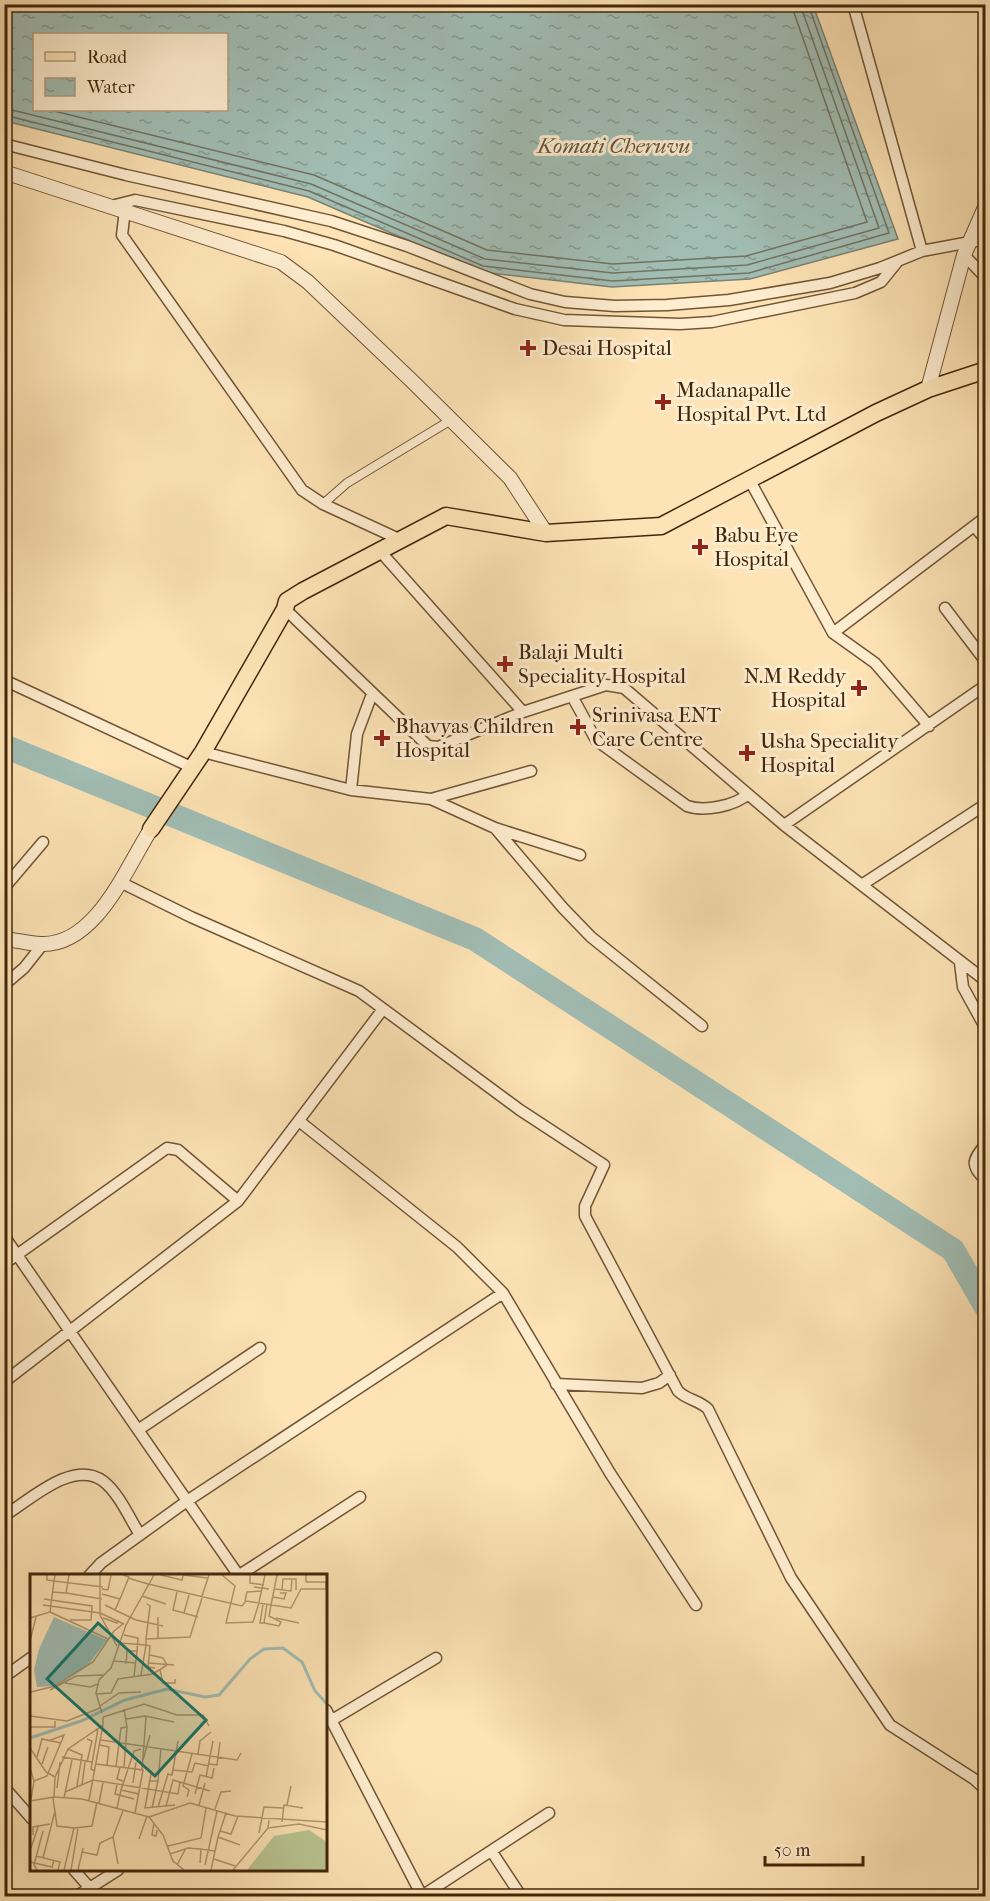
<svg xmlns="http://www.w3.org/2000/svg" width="990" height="1901" viewBox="0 0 990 1901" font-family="'IM FELL French Canon',serif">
	<defs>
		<pattern id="water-ripples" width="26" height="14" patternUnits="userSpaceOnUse" patternTransform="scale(1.5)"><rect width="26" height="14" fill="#a1bdb4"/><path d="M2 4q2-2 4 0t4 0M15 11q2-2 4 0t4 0" fill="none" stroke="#859991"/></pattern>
	</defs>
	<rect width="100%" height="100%" fill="#fde3b5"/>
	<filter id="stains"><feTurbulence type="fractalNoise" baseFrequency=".00333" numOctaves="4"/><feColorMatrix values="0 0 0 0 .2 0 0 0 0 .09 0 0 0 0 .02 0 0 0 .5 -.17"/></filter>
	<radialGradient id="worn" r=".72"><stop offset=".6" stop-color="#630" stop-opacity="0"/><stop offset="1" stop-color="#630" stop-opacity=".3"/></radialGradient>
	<path fill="url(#water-ripples)" stroke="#7c8171" stroke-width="1.5" fill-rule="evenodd" d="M4,5h809l85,234 -148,40 -138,8 -131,-15 -173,-75 -303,-76zM34,34h192v76h-192z"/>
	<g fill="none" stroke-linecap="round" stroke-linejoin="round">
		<path stroke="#727260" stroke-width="1.5" d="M4,108l307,76 174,75 128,14 134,-8 132,-37 -79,-224
			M50,110l264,65 173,75 126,14 133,-8 121,-34 -76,-218
			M4,115l305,76 174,75 130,15 136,-8 140,-40 -81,-229"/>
		<path stroke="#a1bdb4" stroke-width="24" d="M4,746l471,193 478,311 33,57"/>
		<g stroke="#725536" stroke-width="10">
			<path id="pedestrian" d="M323,504l24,-21 104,-63"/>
		</g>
		<g stroke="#725536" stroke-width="13">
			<path id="minor" d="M853,4l69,247
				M4,144l122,31 205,46 76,25 123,48 35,8 50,4 52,-1 62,-5 101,-17 50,-15 42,-17 64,-12
				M111,206l24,-6 149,31 50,14 181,64 49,11 116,4 32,-2 143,-29 26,-11 17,-21
				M125,210l-3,25 180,255 21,14 78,36
				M964,255l22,23
				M749,479l84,154 42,30 54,63
				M974,526l12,-9
				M379,550l144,162
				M945,608l41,54
				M285,609l143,137 10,1 85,-35 83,-27 18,3 160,137 202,156
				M833,633l141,-107 12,14
				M4,680l187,87
				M572,696l24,44 91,66c17,6 48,0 61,-12
				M203,752l148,38 80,9 64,29 68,80 28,29 111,89
				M351,790l6,-56 15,-40
				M431,799l100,-28
				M784,825l202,-140
				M495,828l85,27
				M120,882l71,35 168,74 161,119 84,55 -19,41v10l93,175c9,9 21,9 30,18l83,169 99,147 84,54 12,11
				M863,884l123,-80
				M4,888l39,-46
				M960,963l3,24 23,42
				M4,985l20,-17 19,-24
				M299,1121l158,126 46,46 107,180 86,132
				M986,1144c-14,16 -16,22 0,36
				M4,1236l235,340
				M4,1264l163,-116 11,2 60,51
				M4,1382l234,-181 145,-192
				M556,1384l86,4 17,-5 11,-8
				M138,1430l122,-82
				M4,1516c26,-16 69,-57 99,-35 16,12 27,38 37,54
				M89,1576l12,-13 86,-62 316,-208
				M238,1576l122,-79
				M4,1677l28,-20
				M326,1710l96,186
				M332,1720l104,-62
				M4,1787l28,32
				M492,1852l29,44
				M74,1870l15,17
				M77,1896l41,-26
				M422,1896l127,-83"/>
		</g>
		<g stroke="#725536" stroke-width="16">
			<path id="tertiary" d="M4,172l277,90 27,20 105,100 97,96 36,55
				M928,389l36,-134 22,-50
				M4,939c13,1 25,5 37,5 55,2 85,-76 110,-115"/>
		</g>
		<g stroke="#44260c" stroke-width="19">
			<path id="primary" d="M151,829l52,-77 82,-143 2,-8 16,-10 143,-75 100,17 115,-7 215,-113 52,-24 58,-19"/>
		</g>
		<use href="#pedestrian" stroke="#feedcf" stroke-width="8"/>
		<use href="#minor" stroke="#feedcf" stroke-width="10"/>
		<use href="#tertiary" stroke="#feedcf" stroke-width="14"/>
		<use href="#primary" stroke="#fde3b5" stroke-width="16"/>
	</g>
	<g fill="#8f2418" stroke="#feedcf" stroke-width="2">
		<path d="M525 339h6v6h6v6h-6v6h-6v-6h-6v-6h6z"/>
		<path d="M660 393h6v6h6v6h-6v6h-6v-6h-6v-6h6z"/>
		<path d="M697 538h6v6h6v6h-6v6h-6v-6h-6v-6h6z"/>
		<path d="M502 655h6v6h6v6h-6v6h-6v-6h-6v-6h6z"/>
		<path d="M856 679h6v6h6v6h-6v6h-6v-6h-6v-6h6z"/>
		<path d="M575 718h6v6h6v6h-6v6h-6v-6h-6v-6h6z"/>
		<path d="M379 729h6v6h6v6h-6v6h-6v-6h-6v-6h6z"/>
		<path d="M744 744h6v6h6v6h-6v6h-6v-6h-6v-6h6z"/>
	</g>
	<g text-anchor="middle" stroke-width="6" stroke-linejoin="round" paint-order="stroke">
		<g font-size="21" fill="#44260c" stroke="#feedcf" text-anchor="start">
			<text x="542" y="355">Desai Hospital</text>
			<text x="676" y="397">Madanapalle<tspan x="676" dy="24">Hospital Pvt. Ltd</tspan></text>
			<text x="714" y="542">Babu Eye<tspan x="714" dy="24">Hospital</tspan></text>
			<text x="518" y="659">Balaji Multi<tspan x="518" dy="24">Speciality Hospital</tspan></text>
			<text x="846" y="683" text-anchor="end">N.M Reddy<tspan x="846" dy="24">Hospital</tspan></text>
			<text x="592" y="722">Srinivasa ENT<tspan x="592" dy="24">Care Centre</tspan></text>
			<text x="395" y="733">Bhavyas Children<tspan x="395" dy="24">Hospital</tspan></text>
			<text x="760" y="748">Usha Speciality<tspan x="760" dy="24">Hospital</tspan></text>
		</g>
		<g font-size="22" font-style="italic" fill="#60533e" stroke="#feedcf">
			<text x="614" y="153">Komati Cheruvu</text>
		</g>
	</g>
	<g transform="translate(30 1574)">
		<rect width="297" height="297" fill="#fde3b5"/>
		<path d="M279,256l18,12v28h-80l27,-34z" fill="#b8c593"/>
		<path d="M24,43l53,23 -20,26 -34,20 -16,1 -3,-17 5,-21z" fill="#a1bdb4"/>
		<path fill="none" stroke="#a1bdb4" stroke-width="3" d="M0,164l51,-17 44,-21 42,-11 38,8 14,-2 31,-36 14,-10 19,-1 19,14 13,29 12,13"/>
		<path fill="none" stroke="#b39771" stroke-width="1.5" d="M17,1v5l7,1 1,-6M70,1v40l17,31M131,1l21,5 1,-4M153,1l25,3M192,1l13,11 -9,37 27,-1 6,-19M220,1v8l14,2M276,1v7h20v7M98,4l20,6M118,10l94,22 4,-5 45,7 10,-19h26M224,13l15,2 -6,-1M72,15l6,1 3,-15M245,15l16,2 1,-11M252,16l1,-11h13v11M22,18l14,1 3,-18M147,18l-4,18 25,7M36,19l36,6M72,20l18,5 9,-22 -6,-2M112,22l24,8M172,22l7,-21M243,23l11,2 2,-6h-6M14,25l48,7 -1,14h-21M215,27l2,-9 15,-1M229,28l6,-27M233,30l-3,19h4l3,-19M13,31l57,8 24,11M75,31l10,5 5,-11M241,31l6,-30M85,36l21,10 27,6M20,38l58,27M154,39l5,-18M0,44l20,-6 4,-31 49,6M73,44l14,5 1,-3M246,44l23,5M234,49l15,3 2,-4 -12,-6 2,-11M94,61l14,3 -1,13h-10l-1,13M128,64v-21M116,65l4,-33 -3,-2M0,67l6,-24M90,69l26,2v-6l44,-2 12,-39M116,71l4,1 -2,21 7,1M120,81l13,3 4,7M84,87l22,2M118,89l26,2M130,96l3,13h12v-4M111,101l5,-30M104,102l3,-25M35,109l25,4 8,-3M20,116l26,-14 27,-1M1,118l24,-6 38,-24 21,-31 10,-8M66,120l15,-1 7,-14 35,-5 14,-9M70,132l19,-13 22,-1M72,139l-6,-20 3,-13 12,-12 15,-43 28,-50M0,142l37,5 33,-13M73,143l41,-13 33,11h26l6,11M96,145l19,-3 29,6M0,153h25v-6M71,166l136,20 4,-7M70,171l9,2 -2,19M0,174l16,24 9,5 -1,20 28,2 67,18 14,18 10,26 11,9M38,175l14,6 -5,31M168,180l2,-13 11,-9M7,183l5,-18 19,4M32,183l30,5M113,186l7,-25M57,188l5,-21 -5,-2M12,190l6,-17M66,190l47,6 -8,43M179,190l8,1 3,-23M86,193l5,-39 6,-1M90,193l-3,12 6,2M94,193l3,-40 -3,-18M0,194l4,13 13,-5 17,-41 -16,6M112,196l4,-53M143,196l19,2 3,-9 14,3M65,197l-4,-2 7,-40M121,200l-6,34 30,-3M25,203l13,-28 35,-24v-8M176,203l7,-36M120,207h8l3,-33M103,209l3,-21M52,211l3,-23M87,211l-2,9 19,5M27,214l3,-26M91,216l13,-39 7,-2M35,218l28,-12 85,14 2,-12M165,220l5,-19 12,3 2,-10M157,223l2,-7 -6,-4 9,-32M23,224l4,28 17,2 -10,42M34,224l8,-38M59,226l14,-75M0,227l24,-4M69,229l4,-21M0,231l4,-24M169,231l6,-22M257,231l4,-19M136,232l7,-26 37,11M128,233l10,-33 4,1 6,-34M87,234l4,-18 18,4M122,234l6,-27M185,235l6,-17 10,-1M196,239l-8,24 22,8M119,243l41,-14 45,13 92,6M252,248l2,-17 19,3M124,249l-2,12 4,1 1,-6M44,254l18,-2 5,-24M238,254l31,-4 28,6M190,257l11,3 7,-18M229,259l5,-26 19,1M3,261v-8l17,-3M83,263l5,27M109,265l8,-23M138,272l33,-8 5,-30M1,274l7,-21M52,278l15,3 3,-12 13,-6 10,-26M140,280l18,-6 13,1M6,282l24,6 -2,8M13,284l12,-47M184,285l21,7M0,288l22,5 2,-7M170,289l1,-14 14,2M147,291l9,-17M175,291l12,-54M7,296l-3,-5 9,-34M41,296l7,-42M48,296l5,-22M181,296l7,-33M203,296l35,-42 1,-8"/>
		<path fill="#0f766e" fill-opacity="0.15" stroke="#0f766e" stroke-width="3" d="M68,49l108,97 -51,56 -108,-97z"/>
		<rect width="297" height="297" fill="none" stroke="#44260c" stroke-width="3"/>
	</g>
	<rect width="990" height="1901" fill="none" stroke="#fde3b5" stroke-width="24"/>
	<rect x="6" y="6" width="978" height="1889" fill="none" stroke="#44260c" stroke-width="3"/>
	<rect x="12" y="12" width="966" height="1877" fill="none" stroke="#44260c" stroke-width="1.5"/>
	<rect x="33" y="33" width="195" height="78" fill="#feedcf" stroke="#b49d81" stroke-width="1.5"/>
	<rect x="45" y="52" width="30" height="9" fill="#fde3b5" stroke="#b49d81" stroke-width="1.5"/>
	<text x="87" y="63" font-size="18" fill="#44260c">Road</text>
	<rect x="45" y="78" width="30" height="18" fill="url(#water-ripples)" stroke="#b49d81" stroke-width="1.5"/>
	<text x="87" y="93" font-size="18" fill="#44260c">Water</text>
	<path d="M765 1856v9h98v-9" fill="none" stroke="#44260c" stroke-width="3"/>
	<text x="774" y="1856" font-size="18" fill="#44260c" stroke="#feedcf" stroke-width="4.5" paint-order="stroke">50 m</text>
	<rect width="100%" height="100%" filter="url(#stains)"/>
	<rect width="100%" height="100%" fill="url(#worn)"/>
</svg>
